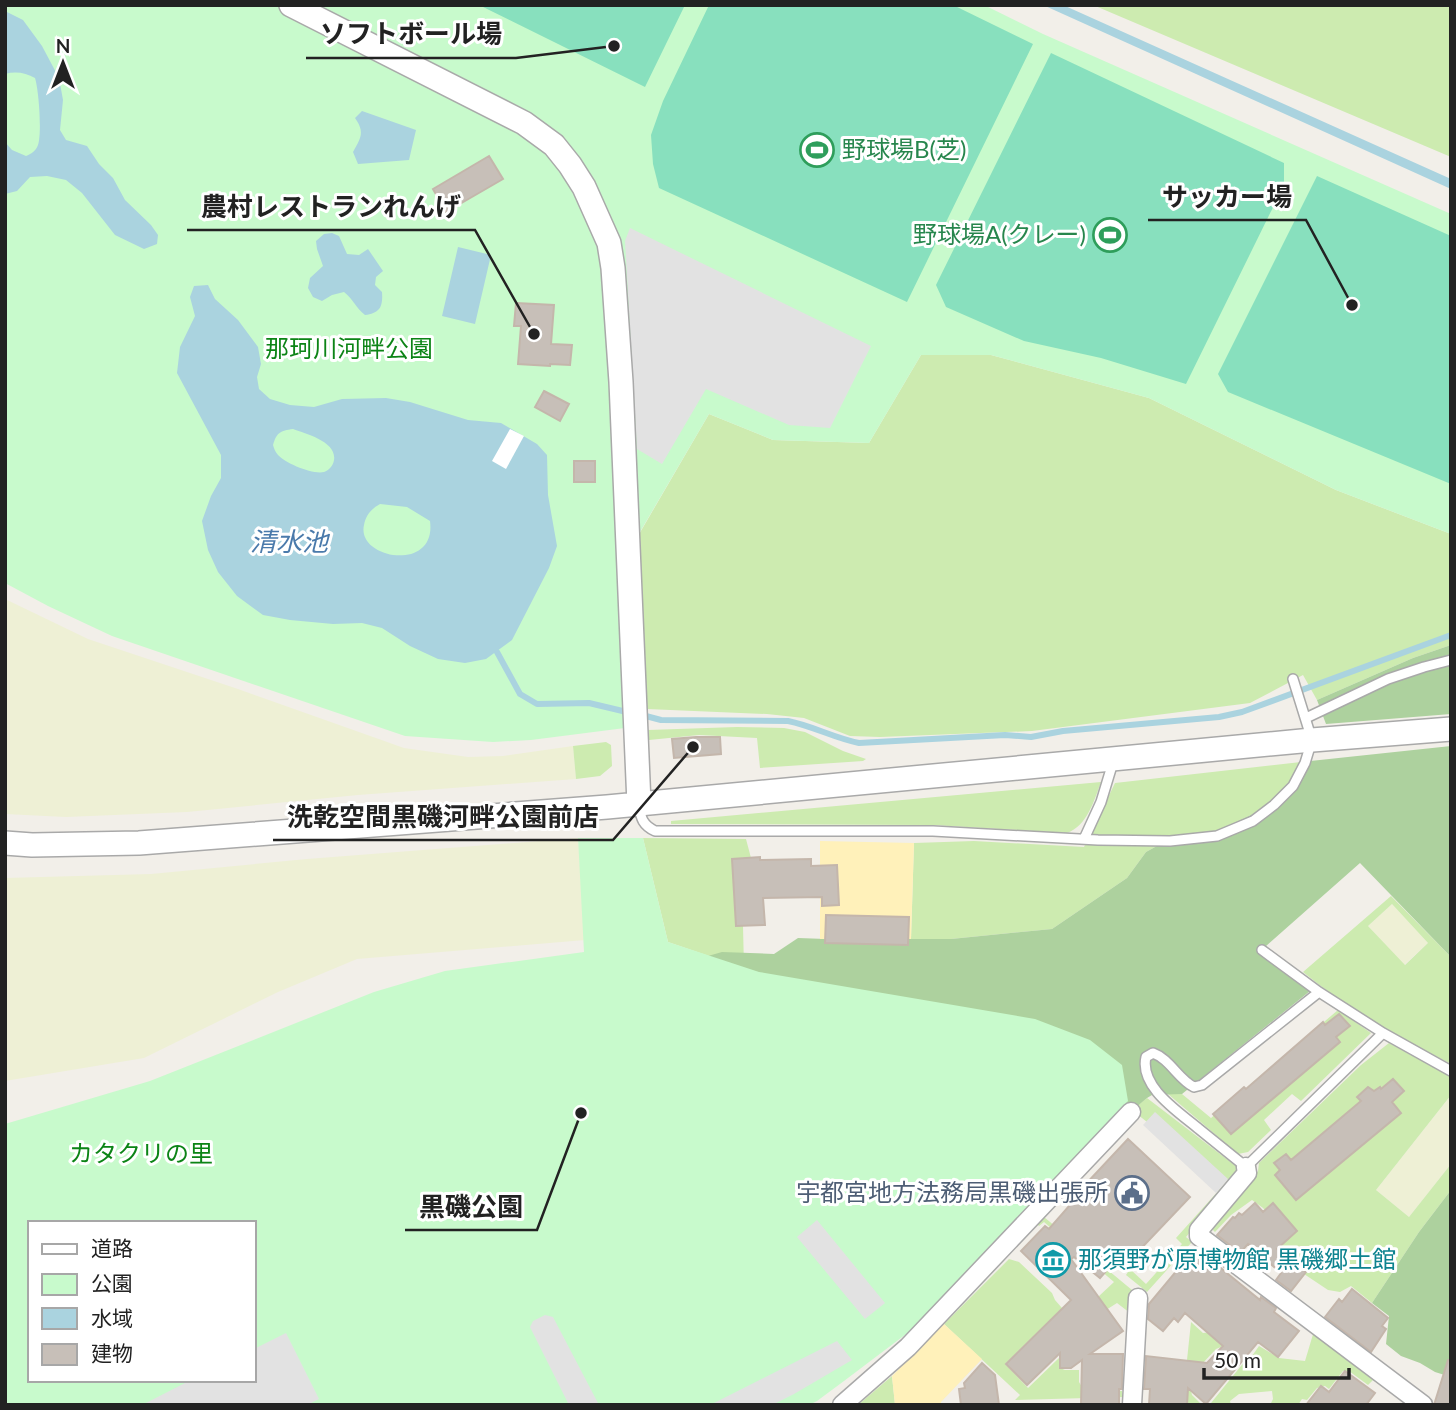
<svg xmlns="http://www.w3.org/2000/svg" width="1456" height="1410" viewBox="0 0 1456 1410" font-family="Lato,'Noto Sans JP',sans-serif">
	<rect width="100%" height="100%" fill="#f2efe9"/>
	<path fill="#eef0d5" d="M5,599l83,40 150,50 166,59 64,9 35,-1 70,-10 3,33 -218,16 -171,17 -121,5 -61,-3z
		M578,838l7,102 -228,19 -79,33 -134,66 -139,23v-203l146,-4 156,-15z
		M1392,904l36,39 -24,22 -36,-39z
		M1451,1095v69l-42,53 -33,-27z"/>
	<path fill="#cdebb0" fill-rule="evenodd" d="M1093,5h358v152z
		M921,355h70l158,43 187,92 115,44v111l-38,13 -96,42 -14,-25 -53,28 -218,28 -152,6 -30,-1 -46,-18 -37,-4 -120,-5 -9,-173 71,-122 64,26 96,3z
		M737,727l47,1 21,4 38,19 23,8 -3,2 -103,7 -3,-30 -58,-3 -50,5 -1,-10z
		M606,742l5,3 1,21 -12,10 -24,3 -3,-33z
		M1301,762l-17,29 -27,21 -38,18 -46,7 -27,15 -19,26 -75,51 -101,10h-40l3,-96 60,-2 110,6 31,-64z
		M1101,782c-7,19 -14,44 -34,51l-134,-8 -262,-1v-3z
		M643,838l103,1 5,19 -19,1 4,67h7l1,42 -76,-26z
		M1391,896l60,61v107c-52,-27 -103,-55 -148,-92zM1392,904l36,39 -23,22 -37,-39z
		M1338,1010l33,23 -70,68 -9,-7 -28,26 7,10 -23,22 -10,2 -70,-60h14l29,24z
		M1389,1043l62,34v18l-75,95 33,27 42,-53v26l-32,42 -47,71 -21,-17 -11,6 -12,-2 -36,-24 -22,-25 5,-19 -12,-14 -11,-8 -21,15 -16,17 -6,-6 49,-55 1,-8 102,-98z
		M1147,1098l90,69 2,5 -4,7 -49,58 6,5 -45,50 -21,-17 4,-6 16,15 36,-40 -6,-6 52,-58 -81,-58 -15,-12z
		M1044,1217l88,73 -2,23 -13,-10 -11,7 -20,-23 12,10 16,-15 -70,-60 -5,4 -2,-2z
		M1009,1259l10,3 33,31 3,7 7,8 -57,56 23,24 32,-31v11l5,2h14v12l3,5 10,3 30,1 1,6 -108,3 5,-5 -76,-71z
		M1244,1316l-23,31 -5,2 -28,30 4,16 8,8h11l34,-42 7,-5 7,-10 20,12 26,3 9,-30 74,55 -2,3 -13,-9 -5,5 -19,-14h-6l-14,18 -4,-3 -8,2 -10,12 -5,-1 -4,6h-28l3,-6 -1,-8 -33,3 -9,7 1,4h-43l-5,-7 8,-76 12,11 10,-1z
		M892,1376l3,29h-37z"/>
	<path fill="#add19e" d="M1451,645v69l-125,10 -9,-24 96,-42z
		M1451,746v211l-91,-94 -94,83 44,45 -128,103 -30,1 -5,3 -56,47 -77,-15 -320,-170 28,-8 52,2 24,-16 28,1h125l101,-10 75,-51 19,-26 27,-15 46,-7 38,-18 27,-21 17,-29z
		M1451,1190v187l-16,-5 -15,-9 -19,-7 -15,-12 3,-28 -17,-13 47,-71z"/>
	<path fill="#fff1ba" d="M820,841l94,2 -3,96h-91z
		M944,1324l38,35 -41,43v3h-46l-3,-29z"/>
	<path fill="#c8facc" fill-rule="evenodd" d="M5,5h979l59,29 408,180v320l-115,-44 -187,-92 -158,-43h-70l-52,88 -96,-3 -64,-26 -86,147 2,167 -94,12 -38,2 -88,-6 -293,-100 -64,-30 -43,-23z
		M578,838h65l25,104 91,30 276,47 55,21 32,25 6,36 -210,224 -74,56 -27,20 -8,4h-804v-281l145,-43 224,-89 71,-21 139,-19zM30,1223h224v157h-224z"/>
	<path fill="#88e0be" d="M479,5h206l-40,82z
		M709,5h244l80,39 -126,258 -248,-114 -6,-24 -2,-29 12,-34z
		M1051,53l233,110v22l-98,199 -85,-26 -77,-17 -78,-34 -10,-22z
		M1317,176l134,60v248l-223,-92 -10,-18z"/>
	<path fill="#e2e2e2" d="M630,228l241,118 -41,82 -41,-3 -83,-36 -44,75 -25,-15 -12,-208z
		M1155,1112l73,67 -12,14 -73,-68z
		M817,1220l68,83 -20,16 -68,-82z
		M545,1315l8,2 46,88h-30l-39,-78 3,-6z
		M286,1333l33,66 -12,6h-165l49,-25h63v-31z
		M837,1341l15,19 -58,34 -22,11h-62z"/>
	<path fill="#aad3df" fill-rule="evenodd" d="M1043,5h20l388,174v10z
		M5,11l18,9 19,26 17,32 4,22 -3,30 6,10 21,6 12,18 14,14 12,22 26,25 7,10 -1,9 -13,5 -29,-14 -33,-42 -16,-13 -19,-4 -17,1 -13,14 -12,3v-52l7,8 14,6c5,-2 10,-5 12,-11 4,-12 1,-54 -3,-67 -9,-5 -19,-7 -30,-4z
		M362,111l54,19 -7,30 -51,4 -5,-12c8,-14 12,-20 2,-34z
		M332,233l7,3 8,18 12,1 9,-6 15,22 -7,6 -1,8 7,7c1,15 -2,21 -17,23 -9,-7 -12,-16 -21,-23l-12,3 -10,6 -9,-4 -5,-9 2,-10 13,-12 -6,-17 -1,-8 8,-7z
		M458,247l33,8 -16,69 -33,-8z
		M208,285l7,14 23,21 20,27 3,17 -4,13 2,12 11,10 20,6 24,2 28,-8 44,-1 24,4 58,18 33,3 36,21 10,11 1,40 9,51 -8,22 -37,72 -26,19 -21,4 -27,-4 -28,-13 -28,-18 -20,-5 -29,1 -43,-4 -27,-5 -26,-19 -19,-24 -10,-22 -6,-29 9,-25 10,-18v-23l-44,-82 3,-26 15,-31 -5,-19 4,-11zM293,429c14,5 44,13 41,31 -1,6 -5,10 -10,12 -11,3 -39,-9 -46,-17 -3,-3 -4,-7 -5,-10 4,-13 7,-14 20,-16zM380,504l27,3 23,14c7,52 -74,38 -66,4 2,-10 7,-16 16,-21z"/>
	<path fill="#fff" d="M510,429l14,7 -18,33 -14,-8z"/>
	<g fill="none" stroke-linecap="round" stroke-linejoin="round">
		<path stroke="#aad3df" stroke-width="6" d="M497,652l23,42 17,10 52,-1 42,10
			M642,715l19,5 127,1c25,5 46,17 71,22l146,-8 26,2 32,-6 156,-14 23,-5 209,-77"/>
	</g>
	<path fill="#c7bfb8" stroke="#c4b6ab" stroke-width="2" d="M489,156l14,23 -57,33 -13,-23z
		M516,303l38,2 -3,39 21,1 -2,20 -20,-1v2l-32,-2 3,-38h-7z
		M544,391l25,13 -9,17 -25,-14z
		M574,461h21v21h-21z
		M696,737h24l1,17 -47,4 -2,-19z
		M760,857v3l51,-1v7l26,-1 2,40 -17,1v-9l-59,1 2,27 -29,1 -4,-67z
		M826,915l83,2 -1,28 -83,-2z
		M1339,1014l11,12 -14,11 4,5 -109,92 -18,-20 31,-27 2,2 77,-67 2,3z
		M1393,1079l11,12 -12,11 9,11 -105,87 -21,-25 5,-5 -6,-7 12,-9 5,6 70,-59 -4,-4 11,-10 6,4 6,-4 1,2z
		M1128,1139l62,58 -60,63 -8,-7 -22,25 -26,-21 -3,2 52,72 -33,23h33l-1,35h-3v16h-38l1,-45 -11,8h-11v-15l-33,32 -21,-21 65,-64 -50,-49 24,-25 4,3 21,-24 -2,-2z
		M1255,1203l8,9 10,-9 24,28 -20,18 29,23 -15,19 -15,-11 5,-7 -33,-29 -8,9 -23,-18 16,-18 2,1 4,-5 3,2z
		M1193,1251l5,5 3,-4 59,48 1,-3 15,11 -2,4 25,19 -21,26 -20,-15 -52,62 -18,-16 -1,17h-38l1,-16h-6l2,-33 61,7 16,-17 -38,-33 -7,9 -4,-4 -11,13 -15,-12 1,-15z
		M1352,1289l36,29 -6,8 4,3 -15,23 -46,-35 14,-18 3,3z
		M1448,1360h3v45h-17z
		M982,1363l13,12 4,30h-38l-2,-16 6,-1 -1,-5z
		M1345,1371l30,22 -9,12h-60l15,-19 8,6z"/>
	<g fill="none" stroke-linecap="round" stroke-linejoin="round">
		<g stroke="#a9a9a9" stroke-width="12">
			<path id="service" d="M1306,718l82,-39 36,-12 27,-7
				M639,806c2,13 4,19 16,25h278l165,9 72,1 47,-5 36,-15 21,-16 19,-19 12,-23 7,-23 -19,-61
				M1084,839l17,-37 13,-43
				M1262,950l57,42 64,41 -137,134c-16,-13 -31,-25 -47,-38 -20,-17 -60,-42 -53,-72l7,-4c17,6 25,26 41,34l8,-2 117,-93
				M1383,1033l68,38"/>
		</g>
		<g stroke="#a9a9a9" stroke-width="21">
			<path id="minor" d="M1246,1167l1,6 -48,57v6l224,169
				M842,1405l66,-58 223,-235
				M1132,1405l6,-107"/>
		</g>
		<g stroke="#a9a9a9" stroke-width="26">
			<path id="tertiary" d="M291,5l233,118 30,22 16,20 14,22 25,56 4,25 8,114 18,422
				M5,843l27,2 107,-2 468,-36 705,-67 139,-11"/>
		</g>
		<use href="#service" stroke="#fff" stroke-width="9"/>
		<use href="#minor" stroke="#fff" stroke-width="18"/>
		<use href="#tertiary" stroke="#fff" stroke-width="23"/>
	</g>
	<defs>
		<g id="stadium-ring" transform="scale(1.75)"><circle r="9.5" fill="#fff" stroke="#2e9e5b" stroke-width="1.5"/><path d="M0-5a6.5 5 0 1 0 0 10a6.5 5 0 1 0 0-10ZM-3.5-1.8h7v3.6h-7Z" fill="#2e9e5b"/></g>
		<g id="civic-ring" transform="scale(1.75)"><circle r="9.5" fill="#fff" stroke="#5c6f8a" stroke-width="1.5"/><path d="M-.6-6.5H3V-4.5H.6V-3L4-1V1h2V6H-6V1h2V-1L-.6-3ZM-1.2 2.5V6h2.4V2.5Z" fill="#5c6f8a"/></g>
		<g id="museum-ring" transform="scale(1.75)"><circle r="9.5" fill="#fff" stroke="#0f9aa8" stroke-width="1.5"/><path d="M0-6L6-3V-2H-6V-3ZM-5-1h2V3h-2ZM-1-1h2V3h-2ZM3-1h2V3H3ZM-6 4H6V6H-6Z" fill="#0f9aa8"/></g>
	</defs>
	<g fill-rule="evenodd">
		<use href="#stadium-ring" x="817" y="150"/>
		<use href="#stadium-ring" x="1110" y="235"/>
		<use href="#civic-ring" x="1132" y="1193"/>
		<use href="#museum-ring" x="1053" y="1260"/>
	</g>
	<g text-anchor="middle" stroke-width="6" stroke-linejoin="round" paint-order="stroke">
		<g font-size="24" fill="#27864d" stroke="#fff" text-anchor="start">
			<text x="842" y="158">野球場B(芝)</text>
			<text x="1086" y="243" text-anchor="end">野球場A(クレー)</text>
		</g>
		<g font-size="24" fill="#0c8416" stroke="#fff">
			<text x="349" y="357">那珂川河畔公園</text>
			<text x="141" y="1162">カタクリの里</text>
		</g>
		<g font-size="24" fill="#4e5e75" stroke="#fff" text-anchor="end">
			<text x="1108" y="1201">宇都宮地方法務局黒磯出張所</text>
		</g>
		<g font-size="24" fill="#0d838f" stroke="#fff" text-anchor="start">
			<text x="1078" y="1268">那須野が原博物館 黒磯郷土館</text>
		</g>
		<g font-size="26" font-style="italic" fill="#4a7aab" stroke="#fff">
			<text x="289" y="551">清水池</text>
		</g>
	</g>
	<path fill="none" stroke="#222" stroke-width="2.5" d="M614 46L516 58H306M1352 305L1306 220H1148M534 334L475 230H187M693 747L613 840H273M581 1113L537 1230H405"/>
	<g fill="#222" stroke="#fff" stroke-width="2.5">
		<circle cx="614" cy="46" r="7"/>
		<circle cx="1352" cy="305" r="7"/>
		<circle cx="534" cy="334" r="7"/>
		<circle cx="693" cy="747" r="7"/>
		<circle cx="581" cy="1113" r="7"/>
	</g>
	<g font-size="26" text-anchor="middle" font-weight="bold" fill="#222" stroke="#fff" stroke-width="6" stroke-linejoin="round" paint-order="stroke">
		<text x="411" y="43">ソフトボール場</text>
		<text x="1227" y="206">サッカー場</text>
		<text x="331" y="216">農村レストランれんげ</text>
		<text x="443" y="826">洗乾空間黒磯河畔公園前店</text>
		<text x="471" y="1216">黒磯公園</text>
	</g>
	<rect width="1456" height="1410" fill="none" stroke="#222222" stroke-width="14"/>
	<rect x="28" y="1221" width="228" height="161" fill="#ffffff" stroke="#a7a7a7" stroke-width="2"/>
	<rect x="42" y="1244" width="35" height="10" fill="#ffffff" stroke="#a7a7a7" stroke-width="2"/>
	<text x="91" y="1256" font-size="21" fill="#222222">道路</text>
	<rect x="42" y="1274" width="35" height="21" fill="#c8facc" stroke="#a7a7a7" stroke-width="2"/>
	<text x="91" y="1291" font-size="21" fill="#222222">公園</text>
	<rect x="42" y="1308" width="35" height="21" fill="#aad3df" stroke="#a7a7a7" stroke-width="2"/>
	<text x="91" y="1326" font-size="21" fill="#222222">水域</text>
	<rect x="42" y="1344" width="35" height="21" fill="#c7bfb8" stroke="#a7a7a7" stroke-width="2"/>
	<text x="91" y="1361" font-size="21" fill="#222222">建物</text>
	<g transform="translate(63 63)" stroke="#ffffff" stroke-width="5" paint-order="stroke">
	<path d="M0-5L12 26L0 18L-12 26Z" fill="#222222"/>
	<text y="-10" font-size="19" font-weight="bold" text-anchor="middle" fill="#222222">N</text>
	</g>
	<path d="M1204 1368v10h145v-10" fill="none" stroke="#222222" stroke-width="3.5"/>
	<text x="1214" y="1368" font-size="21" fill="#222222" stroke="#ffffff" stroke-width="5" paint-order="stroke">50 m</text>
</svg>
